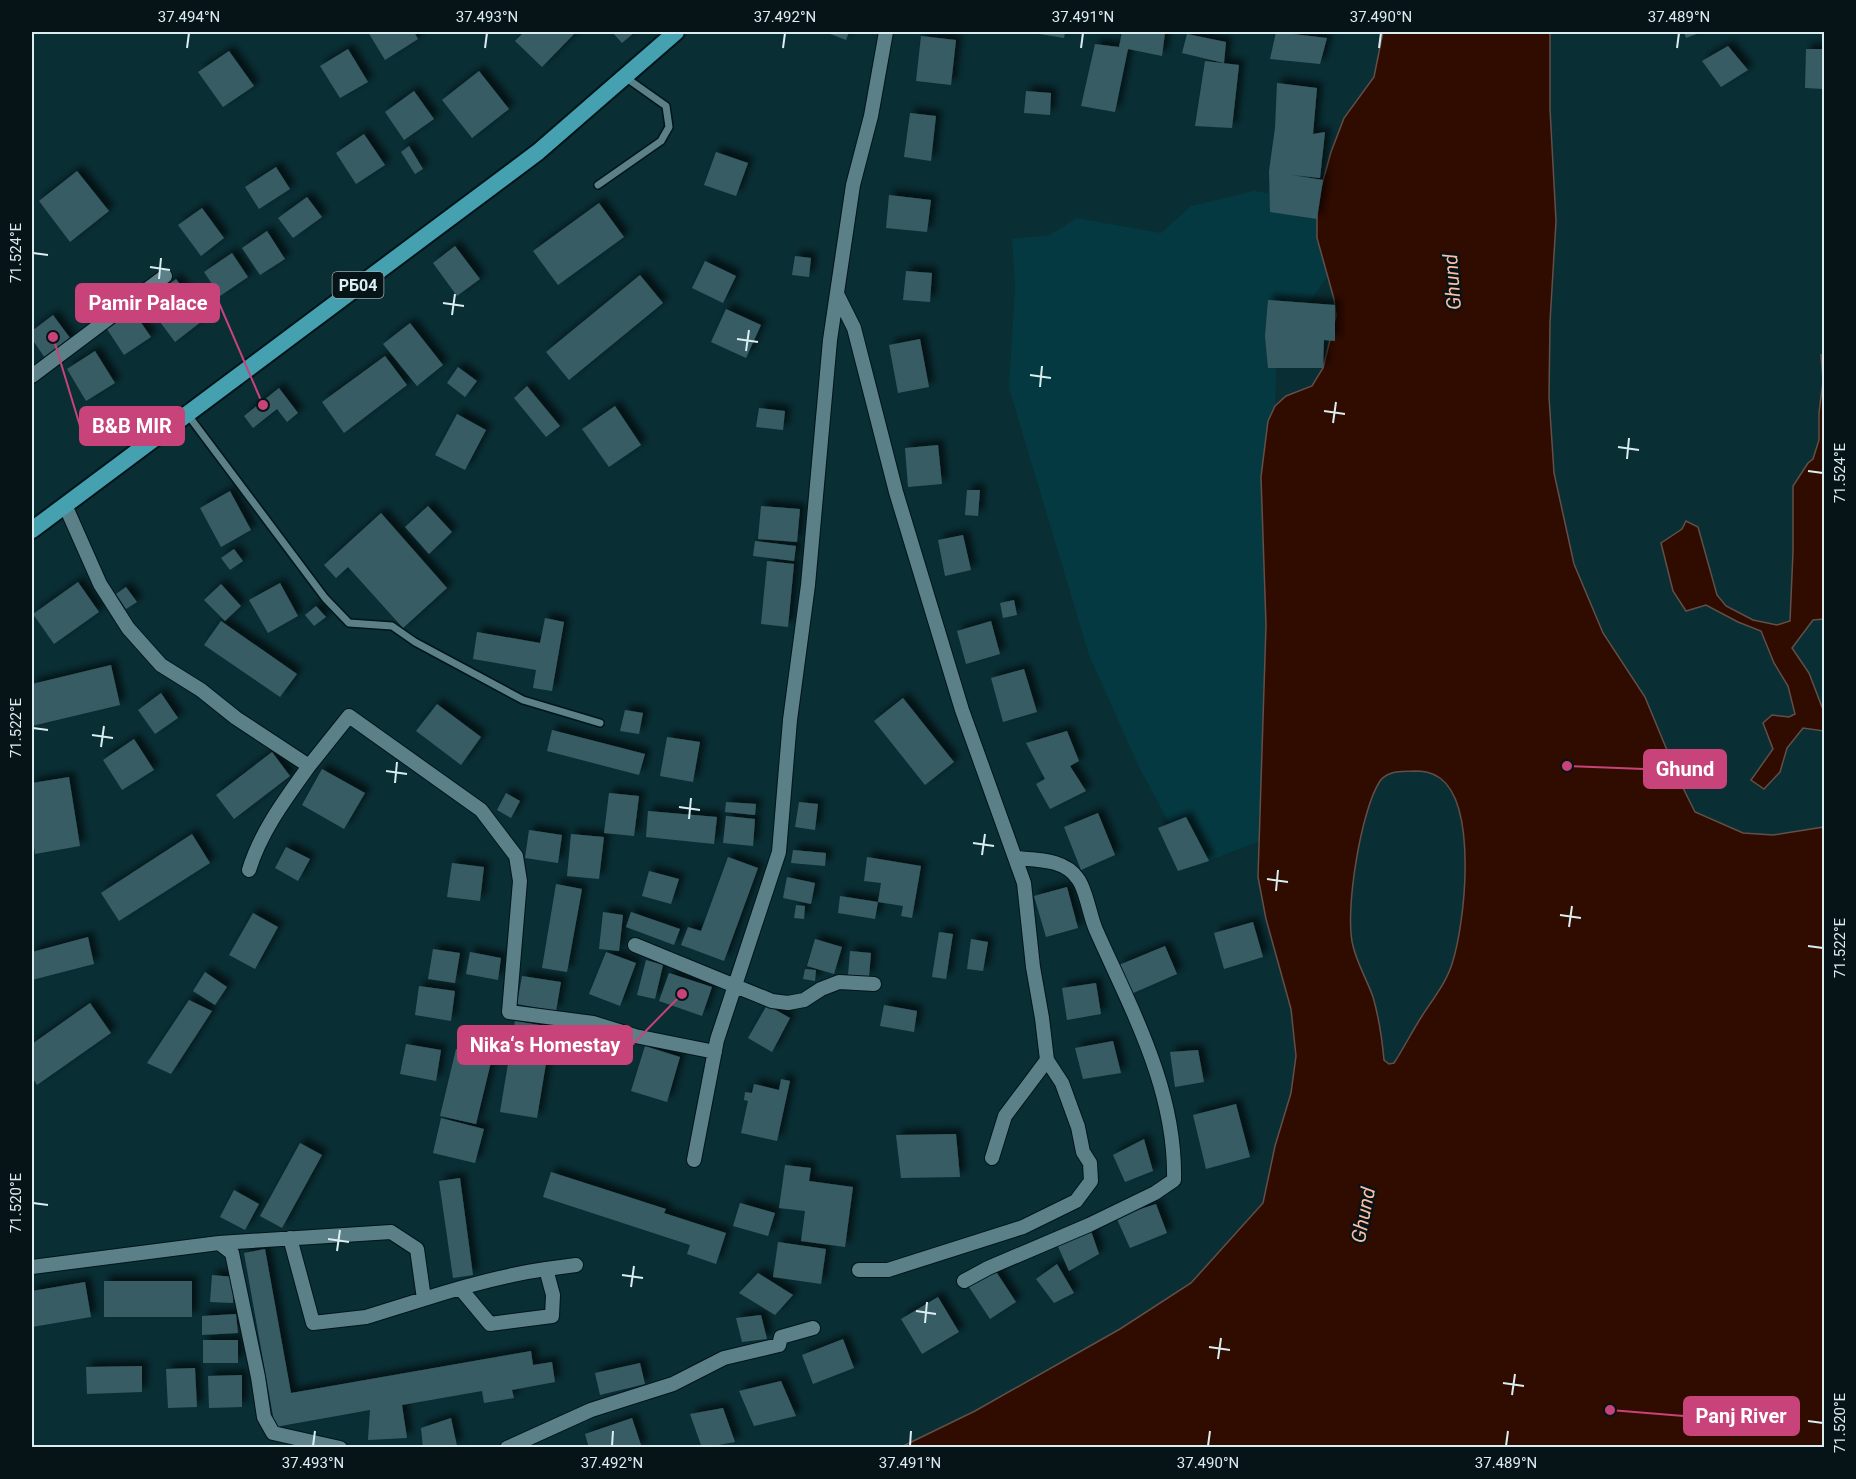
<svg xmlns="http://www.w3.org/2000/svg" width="1856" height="1479" viewBox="0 0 1856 1479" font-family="Roboto,sans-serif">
	<defs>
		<filter id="shadow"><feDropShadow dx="5.5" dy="-5.5" stdDeviation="3" flood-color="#0009"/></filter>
	</defs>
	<rect width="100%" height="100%" fill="#092e34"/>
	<path fill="#053941" d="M1254,191l63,11v36l11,38 -51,73 -2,57 -7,16 -7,55 5,148 -6,216 -67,26 -54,-100 -50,-112 -80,-267 6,-102 -3,-47 38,-4 26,-17 85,15 30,-27z"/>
	<path fill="#2f0b00" stroke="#624f48" stroke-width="1.5" fill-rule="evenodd" d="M1383,32h167v77l6,112 -6,101 -1,75 5,76 20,91 29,69 42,64 36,87 14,28 48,21 30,2 51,-8v620l-925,1 76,-37 145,-82 71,-46 72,-80 12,-57 16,-53 5,-37 -5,-47 -25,-90 -8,-42 8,-252 -5,-148 7,-56 7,-15 11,-10 26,-10 11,-18 13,-52 -2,-17 -17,-61v-36l14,-50 13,-34 30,-41zM1414,771c10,0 17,1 26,7 38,28 25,146 12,186 -6,19 -19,35 -30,52 -10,15 -18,32 -28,47l-5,1 -5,-4c-2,-22 -5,-42 -11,-63 -6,-17 -16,-34 -20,-51 -9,-33 8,-137 27,-165 8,-11 22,-9 34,-10z
		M1821,355h3v264l-11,1 -21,28 17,25 13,34h2v24l-21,-3 -16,20 -7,24 -16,17 -13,-9 22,-31 -10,-26 9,-8 17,2 6,-3 -7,-28 -14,-23 -13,-32 -23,-9 -32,-17 -20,6 -13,-20 -12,-48 21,-14 4,-8 12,6 19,68 9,11 27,14 24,5 13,-4 3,-69v-66l15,-23 5,-4 6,-19v-27l4,-32z"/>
	<path fill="#395c63" filter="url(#shadow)" d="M368,32h46l4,7 -33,21z
		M524,32h50l1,1 -33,34 -27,-26z
		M612,32h23l-13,11z
		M825,32h24l-3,8z
		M1027,32h38l-1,6z
		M1122,32l43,1 -3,23 -34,-7 -13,63 -34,-6 14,-62 24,3z
		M1276,32l51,6 -7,26 -50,-5z
		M1684,32h18l-16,6z
		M1187,34l39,8 -2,21 -42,-10z
		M921,36l35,4 -5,45 -35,-4z
		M1728,46l20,24 -27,17 -19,-26z
		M348,49l20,33 -28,16 -20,-32z
		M1806,49h18v40l-19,-1z
		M229,51l25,35 -31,21 -25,-35z
		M1205,61l34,4 -7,63 -37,-2z
		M479,71l30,38 -37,29 -30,-38z
		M1277,83l40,5 -4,46 12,-2 -5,46 -28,-3 31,5 -6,39 -47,-7 -1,-41 6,-43z
		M414,91l20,28 -30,21 -19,-28z
		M1026,91l25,2 -1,22 -26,-2z
		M910,113l26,3 -5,45 -27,-4z
		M364,134l21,31 -29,19 -20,-31z
		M409,146l14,23 -8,5 -14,-22z
		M716,152l32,11 -12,33 -32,-11z
		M276,167l14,22 -31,20 -14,-22z
		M77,171l32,40 -39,31 -31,-41z
		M889,195l42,5 -4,32 -41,-4z
		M307,197l15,20 -29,21 -15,-20z
		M599,203l25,34 -66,48 -25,-34z
		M202,208l22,30 -23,18 -23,-31z
		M267,231l18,28 -25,16 -18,-27z
		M455,246l25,33 -23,17 -24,-33z
		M232,253l16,24 -28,19 -16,-24z
		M795,256l16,2 -2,19 -17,-2z
		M705,261l31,15 -13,27 -31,-15z
		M906,271l26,2 -2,29 -27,-2z
		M640,275l23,28 -94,77 -23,-28z
		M176,279l30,39 -31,24 -30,-40z
		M1268,300l67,5v36l-11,-1 -1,28h-55l-3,-32z
		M726,309l35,16 -15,33 -35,-16z
		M133,311l18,26 -27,18 -17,-26z
		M53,315l20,27 -26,19 -15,-22v-8z
		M410,323l33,42 -26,21 -34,-42z
		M920,339l9,48 -31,6 -9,-48z
		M95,351l20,32 -29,18 -19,-32z
		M385,356l22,29 -63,48 -22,-31z
		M458,367l19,14 -12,16 -18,-14z
		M527,386l33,40 -14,11 -32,-39z
		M279,388l19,25 -11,9 -10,-13 -24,19 -9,-12z
		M615,406l26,39 -32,22 -27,-38z
		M759,408l26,3 -2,19 -27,-3z
		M457,414l29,16 -21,40 -30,-15z
		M938,445l4,39 -34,3 -3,-39z
		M967,490h13l-2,26 -13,-1z
		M230,491l21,39 -30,17 -21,-39z
		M428,506l24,26 -23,22 -24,-27z
		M761,506l39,3 -3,33 -39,-3z
		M381,513l66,75 -44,40 -55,-61 -12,11 -12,-13z
		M963,535l8,35 -26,6 -7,-36z
		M755,541l41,5 -2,15 -41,-5z
		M234,549l9,12 -13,9 -9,-12z
		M767,561l27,3 -6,63 -27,-3z
		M78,582l21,30 -45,32 -21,-30z
		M280,583l18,33 -30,17 -19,-33z
		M221,584l20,22 -16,15 -21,-21z
		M126,587l11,15 -11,7 -10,-15z
		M1014,600l3,15 -14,3 -3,-15z
		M316,606l10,11 -12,9 -9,-11z
		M545,618l19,4 -12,69 -19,-3 3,-18 -63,-11 4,-27 63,11z
		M221,621l76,53 -17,23 -76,-52z
		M991,621l9,33 -34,10 -9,-33z
		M111,665l9,40 -88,21v-42z
		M1024,669l13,43 -34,10 -12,-44z
		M161,693l17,25 -23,16 -17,-24z
		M903,698l51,64 -29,23 -51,-64z
		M437,704l44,33 -20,28 -45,-34z
		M625,710l18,3 -4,21 -19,-3z
		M552,730l93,24 -6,21 -92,-24z
		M1067,731l12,30 -9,5 16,25 -36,18 -14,-25 9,-5 -19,-36z
		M667,737l33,5 -7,40 -33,-6z
		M134,739l20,31 -32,20 -19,-30z
		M272,752l18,24 -56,43 -18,-24z
		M322,769l43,24 -21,36 -42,-24z
		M69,777l11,69 -45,8 -3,-23v-48z
		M506,793l14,8 -9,17 -14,-8z
		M609,793l30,3 -5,40 -30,-3z
		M726,802l30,2 -1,11 -30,-3z
		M799,802l19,2 -3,26 -20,-3z
		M648,811l69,6 -3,27 -68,-7z
		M1098,813l17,42 -34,15 -17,-43z
		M726,816l29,3 -2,27 -30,-3z
		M1186,817l23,44 -31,10 -20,-43z
		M529,830l33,5 -4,28 -33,-5z
		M192,834l18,29 -91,58 -18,-28z
		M571,834l33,3 -5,42 -32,-3z
		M286,847l24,12 -12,22 -23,-13z
		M793,850l33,3 -1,13 -34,-3z
		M728,857l30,11 -34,93 -43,-16 7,-18 13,4z
		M867,857l54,9 -9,52 -11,-2 2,-10 -25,-4 3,-19 -17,-2z
		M452,863l32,4 -4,34 -33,-4z
		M649,871l30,8 -8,25 -29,-8z
		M787,877l28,6 -4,21 -28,-6z
		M556,884l26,5 -15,83 -25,-4z
		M1067,887l11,41 -32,9 -12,-41z
		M840,896l38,6 -3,17 -37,-6z
		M796,905l9,1 -1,13 -10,-1z
		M603,912l20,3 -4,36 -20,-2z
		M631,912l49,17 -6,16 -48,-18z
		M253,913l25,14 -23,42 -26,-14z
		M1253,922l10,35 -39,12 -10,-36z
		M939,932l14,2 -7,45 -14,-2z
		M88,937l6,27 -62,16v-28z
		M815,939l27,8 -8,27 -27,-8z
		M971,939l17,3 -5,29 -16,-2z
		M1165,946l12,28 -46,20 -12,-29z
		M433,949l27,4 -5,30 -27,-4z
		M850,951l21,2 -2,24 -21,-2z
		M470,952l31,6 -3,22 -32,-6z
		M606,952l30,11 -16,43 -31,-12z
		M646,960l17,5 -8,34 -18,-4z
		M805,969l11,1 -1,11 -12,-2z
		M205,972l22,15 -12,18 -22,-14z
		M669,973l43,14 -10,29 -43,-15z
		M522,976l39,6 -5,29 -39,-7z
		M1096,983l5,31 -34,6 -5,-32z
		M419,986l36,5 -4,30 -36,-6z
		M189,1000l23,11 -41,63 -24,-11z
		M90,1003l21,30 -74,52 -5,-8v-33z
		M767,1005l23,13 -18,34 -24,-14z
		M884,1005l33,6 -3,21 -34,-6z
		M515,1021l37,6 -15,91 -37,-6z
		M1113,1041l8,32 -38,6 -8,-31z
		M406,1044l35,6 -5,31 -36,-7z
		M645,1046l35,11 -13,45 -36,-11z
		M456,1049l36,9 -16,66 -36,-8z
		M1198,1050l6,32 -29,5 -5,-35z
		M781,1079l9,2 -13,60 -36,-8 7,-32 -4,-1 1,-8 7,1 2,-9 25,6z
		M1236,1104l14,53 -44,12 -13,-54z
		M441,1118l43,11 -9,34 -42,-10z
		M956,1134l4,43 -59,1 -5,-43z
		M1144,1139l9,32 -28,11 -12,-27z
		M300,1143l22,12 -40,73 -22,-12z
		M785,1165l26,3 -2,13 44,6 -8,60 -44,-6 4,-30 -26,-3z
		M551,1172l115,37 -2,4 62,20 -10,31 -29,-10 3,-9 -147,-48z
		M460,1178l13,97 -20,3 -14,-97z
		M234,1190l25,14 -14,26 -25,-13z
		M740,1203l35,10 -7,23 -35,-10z
		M1156,1204l11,29 -37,15 -14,-31z
		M1089,1225l10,29 -30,17 -14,-31z
		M778,1242l48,7 -5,35 -48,-7z
		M265,1249l26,144 240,-42 2,14 19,-3 3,20 -43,8 2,8 -30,5 -2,-12 -80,14 5,33 -39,2 2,-30 -95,17 -31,-174z
		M1057,1264l17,29 -20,10 -18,-24z
		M995,1270l21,32 -26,17 -21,-32z
		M758,1273l35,22 -18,20 -36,-22z
		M212,1275l22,2 -1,26 -23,-1z
		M104,1281h88v36h-88z
		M85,1282l6,35 -59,10v-36z
		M938,1297l21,35 -37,22 -21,-35z
		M236,1314l2,19 -36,2v-19z
		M761,1315l6,24 -25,3 -6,-24z
		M843,1339l11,29 -41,16 -11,-29z
		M203,1340h35v23h-35z
		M640,1363l5,21 -45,11 -5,-22z
		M142,1366v26l-55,2 -1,-27z
		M195,1368l2,39 -29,1 -2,-39z
		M242,1375v32l-33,1 -1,-32z
		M781,1381l15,35 -42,10 -15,-35z
		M723,1408l12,34 -33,6 -12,-34z
		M451,1418l6,28 -34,2 -2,-20z
		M632,1418l10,30h-53l-4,-14z"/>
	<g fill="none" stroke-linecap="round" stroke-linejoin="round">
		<g stroke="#00151a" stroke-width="10">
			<path id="service" d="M598,185l63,-44 8,-14 -3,-21 -41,-29
				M188,415l137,183 24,25 43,3 23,16 108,58 77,23"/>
		</g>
		<g stroke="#00151a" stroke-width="16">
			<path id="minor" d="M838,296l16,32 42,164 66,218 62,173 9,84 9,51 5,42 15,23 16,44 5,25 7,11 1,18 -15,20 -53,26 -135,43h-29
				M32,376l133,-100
				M65,505l35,79 28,44 33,37 40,25 35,28 73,48c-23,32 -48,65 -60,104
				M309,766l40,-50 132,94 35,46 4,25 -11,131 84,11 42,13 80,16
				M635,945l137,56 16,2 16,-3 17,-11 18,-7 35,2
				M992,1158l13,-42 42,-56
				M694,1160l23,-120 62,-188 11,-132 18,-135 22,-245 23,-155 18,-69 15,-84
				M219,1243l13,10 26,124 6,40 9,16 67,15
				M32,1267l187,-24 172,-11 26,17 7,50 -58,18 -53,6 -23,-85
				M546,1269l30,-4
				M964,1281l24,-13 101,-43 66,-32 19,-13c2,-90 -42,-169 -78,-250 -6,-13 -10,-41 -18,-51 -13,-20 -40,-19 -62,-21
				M424,1299c41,-13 80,-24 122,-30l7,26 -1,21 -62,8 -30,-36
				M507,1448l84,-38 82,-26 51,-26 55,-13 2,-8 32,-9"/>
		</g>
		<g stroke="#00151a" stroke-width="20">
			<path id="primary" d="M32,530l506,-378 138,-120"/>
		</g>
		<use href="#service" stroke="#5c8087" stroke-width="7"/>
		<use href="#minor" stroke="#5c8087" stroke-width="14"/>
		<use href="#primary" stroke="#45a0b0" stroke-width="16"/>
	</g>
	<path fill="none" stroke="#daedf1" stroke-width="2" d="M187,48l2,-15M485,48l2,-15M783,48l2,-15M1081,48l2,-15M1379,48l2,-15M1677,48l2,-15M33,253l15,2M150,267l20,3M159,279l2,-21M443,303l21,3M452,315l3,-21M737,339l21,3M746,351l3,-21M1030,375l21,3M1040,387l2,-21M1324,411l21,3M1333,423l3,-21M1618,447l21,3M1627,459l2,-21M1808,471l15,2M33,728l15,2M92,735l21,3M101,747l3,-21M386,771l21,3M395,783l2,-21M679,807l21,3M689,819l2,-21M973,843l21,3M982,855l3,-21M1267,879l21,3M1276,891l2,-21M1560,915l21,3M1569,927l3,-21M1808,946l15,2M33,1203l15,2M328,1239l21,3M337,1251l3,-21M622,1275l21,3M631,1287l3,-21M916,1311l20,3M925,1323l2,-21M1209,1347l21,3M1218,1359l3,-21M1503,1383l21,3M1512,1395l3,-21M1808,1421l15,2M313,1446l2,-15M612,1446l1,-15M910,1446l1,-15M1208,1446l2,-15M1506,1446l2,-15"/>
	<g text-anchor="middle" stroke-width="4.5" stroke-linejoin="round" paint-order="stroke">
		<rect fill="#061417" stroke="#9aacb0" stroke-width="1.5" x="332.5" y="272" width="51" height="26" rx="4.5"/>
		<g font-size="16" font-weight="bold" fill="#daedf1">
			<text x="358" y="291">РБ04</text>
		</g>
		<g font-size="20" font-style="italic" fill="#fdbda3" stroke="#061417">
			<text transform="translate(1452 282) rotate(-94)" y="7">Ghund</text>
			<text transform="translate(1363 1215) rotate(-79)" y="7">Ghund</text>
		</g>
	</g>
	<path fill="none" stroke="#c74379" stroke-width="2" d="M263 405L219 303M53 337L80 426M1567 766L1644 769M682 994L632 1045M1610 1410L1684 1416"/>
	<g fill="#c74379" stroke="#061417" stroke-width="2">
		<circle cx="263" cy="405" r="6"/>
		<circle cx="53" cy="337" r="6"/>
		<circle cx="1567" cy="766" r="6"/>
		<circle cx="682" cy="994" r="6"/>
		<circle cx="1610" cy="1410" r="6"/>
	</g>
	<g fill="#c74379" stroke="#c74379" stroke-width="2">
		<rect x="76" y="284" width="143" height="38" rx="6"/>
		<rect x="80" y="407" width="104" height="38" rx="6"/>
		<rect x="1644" y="750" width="82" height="38" rx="6"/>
		<rect x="458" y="1026" width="174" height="38" rx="6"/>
		<rect x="1684" y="1397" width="115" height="38" rx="6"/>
	</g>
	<g font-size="20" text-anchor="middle" font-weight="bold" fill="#fff">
		<text x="148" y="310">Pamir Palace</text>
		<text x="132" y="433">B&amp;B MIR</text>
		<text x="1685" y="776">Ghund</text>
		<text x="545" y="1052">Nika‘s Homestay</text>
		<text x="1741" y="1423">Panj River</text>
	</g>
	<rect width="1856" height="1479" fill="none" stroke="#061417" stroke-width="66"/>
	<rect x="33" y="33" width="1790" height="1413" fill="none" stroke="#daedf1" stroke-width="2"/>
	<g font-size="15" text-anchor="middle" fill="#daedf1">
		<text x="189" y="22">37.494°N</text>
		<text x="487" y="22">37.493°N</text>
		<text x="785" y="22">37.492°N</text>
		<text x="1083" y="22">37.491°N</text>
		<text x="1381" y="22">37.490°N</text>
		<text x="1679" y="22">37.489°N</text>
		<text transform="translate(16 253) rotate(-90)" y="5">71.524°E</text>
		<text transform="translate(1840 473) rotate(-90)" y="5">71.524°E</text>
		<text transform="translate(16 728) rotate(-90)" y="5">71.522°E</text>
		<text transform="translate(1840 948) rotate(-90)" y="5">71.522°E</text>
		<text transform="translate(16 1203) rotate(-90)" y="5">71.520°E</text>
		<text transform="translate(1840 1423) rotate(-90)" y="5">71.520°E</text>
		<text x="313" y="1468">37.493°N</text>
		<text x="612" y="1468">37.492°N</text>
		<text x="910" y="1468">37.491°N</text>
		<text x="1208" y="1468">37.490°N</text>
		<text x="1506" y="1468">37.489°N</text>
	</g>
</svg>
